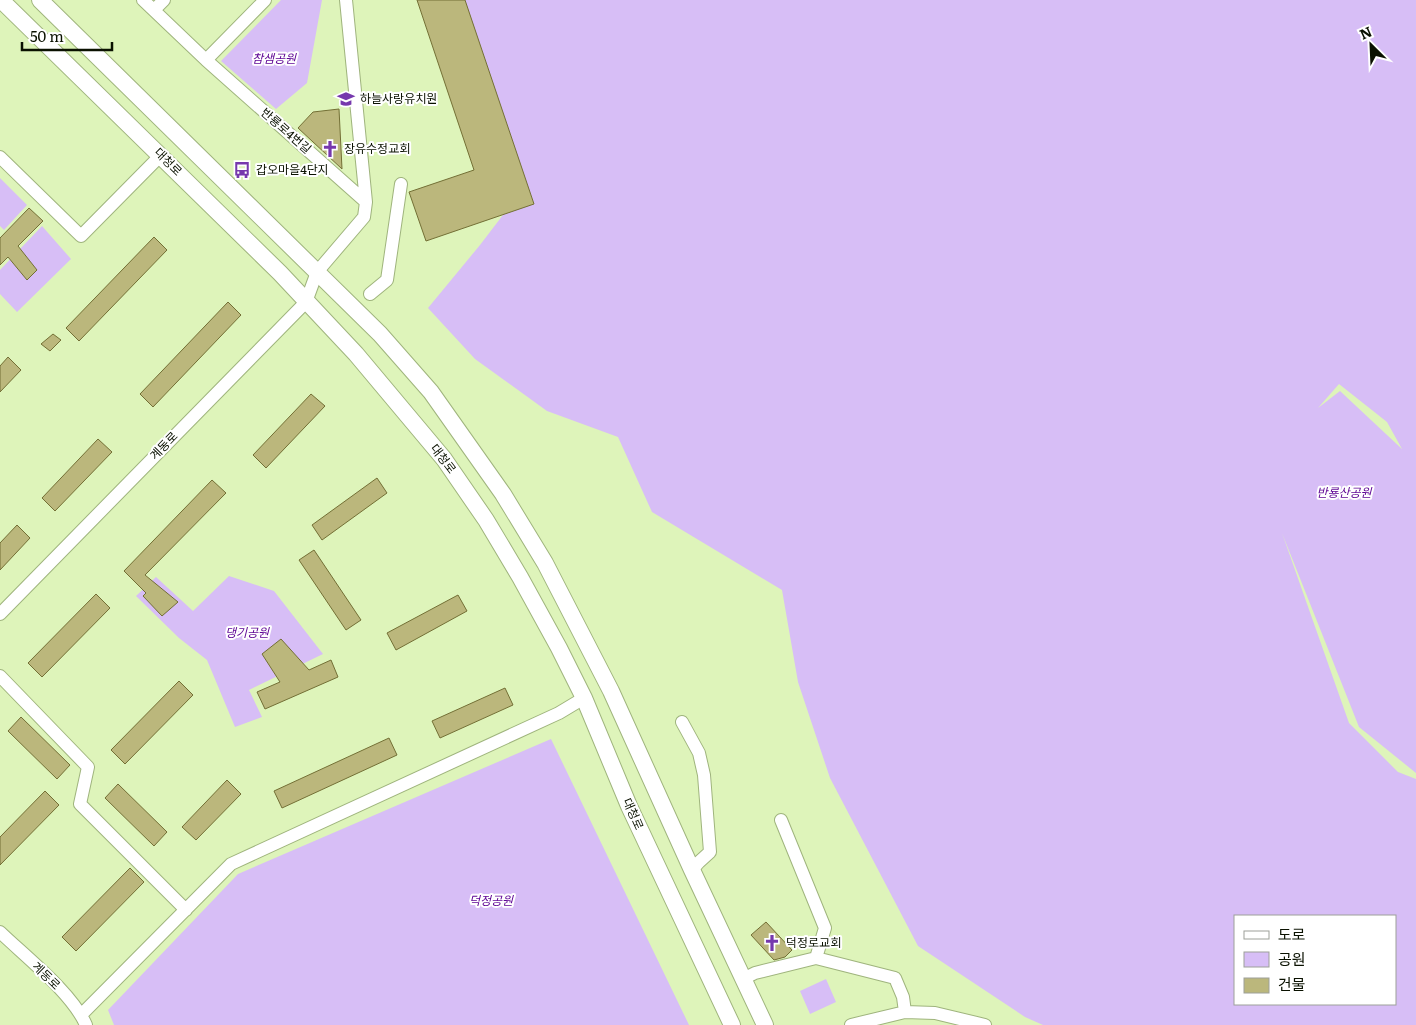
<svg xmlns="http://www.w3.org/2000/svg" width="1416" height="1025" viewBox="0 0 1416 1025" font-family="Literata,'Noto Sans KR',serif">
	<rect width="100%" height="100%" fill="#def4ba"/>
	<path fill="#d7bef6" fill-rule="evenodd" d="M281,0h41l-15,83 -31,26 -55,-48z
		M454,0h962v773l-57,-46 -77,-194 67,190 49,49 18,7v246h-373l-18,-8 -107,-71 -88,-168 -32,-96 -16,-92 -130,-78 -34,-75 -71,-26 -72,-52 -47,-51 52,-63 46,-60zM1339,384l48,38 15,27 -62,-58 -22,17zM1235,916h160v88h-160z
		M0,178l27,27 -23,25 -4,-4z
		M42,226l29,33 -54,53 -17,-18v-24z
		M229,576l45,15 49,63 -74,36 13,27 -27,10 -28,-67 -28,-22 -43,-42 20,-19 37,34z
		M551,739l138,286h-575l-6,-15 130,-136z
		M826,979l10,23 -26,12 -10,-23z"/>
	<path fill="#bbb77c" stroke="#736f35" d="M417,0h48l69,204 -108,37 -17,-49 65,-22z
		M339,109l3,60 -44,-41 15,-16z
		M29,208l14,13 -25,25 19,24 -10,10 -19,-23 -8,8v-27z
		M154,237l13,13 -88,91 -13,-13z
		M228,302l13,13 -88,92 -13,-13z
		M53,334l8,6 -11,11 -9,-7z
		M8,357l13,13 -21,22v-26z
		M311,394l14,12 -59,62 -13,-13z
		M98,439l14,13 -57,59 -13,-13z
		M377,478l10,15 -65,47 -10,-15z
		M212,480l14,13 -81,82 33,27 -16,14 -19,-20 3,-3 -22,-22z
		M17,525l13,13 -30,32v-27z
		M314,550l47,70 -15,10 -47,-70z
		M96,594l14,14 -68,69 -14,-14z
		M458,595l9,16 -71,39 -9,-17z
		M281,639l28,31 22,-10 7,17 -73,32 -8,-17 23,-10 -18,-28z
		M179,681l14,14 -68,69 -14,-14z
		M505,688l8,17 -73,33 -8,-17z
		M21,717l49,48 -13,14 -49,-48z
		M389,738l8,17 -115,53 -8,-17z
		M227,780l14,14 -45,46 -14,-13z
		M118,784l49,48 -13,14 -49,-48z
		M45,791l14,14 -59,60v-28z
		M130,868l14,14 -68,69 -14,-14z
		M766,922l26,28 -7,7 -11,3 -23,-25z"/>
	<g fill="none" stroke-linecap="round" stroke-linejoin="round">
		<g stroke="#9fb47d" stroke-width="14">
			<path id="minor" d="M143,0l63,60 160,142
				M154,10l10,-10
				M206,60l59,-60
				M0,157l81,79 80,-81
				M370,294l17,-14 14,-96
				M0,614l306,-312 11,-30 47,-55 2,-15 -20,-202
				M0,676l88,91 -8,37 106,106
				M682,722l17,31 5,22 6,77 -11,10 -7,8
				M781,820l44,108 -9,30
				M0,932c26,25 72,61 86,93
				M743,979l12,-6 61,-15 79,20 8,19 2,15
				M81,1015l150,-151 328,-151 25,-15
				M851,1025l54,-13 30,1 50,12"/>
		</g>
		<g stroke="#9fb47d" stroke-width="18">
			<path id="major" d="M1,0l279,273 76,81 88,105 42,61 34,57 39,71 25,50 45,108 103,219
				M40,0l340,334 51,58 72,102 42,69 66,128 81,179 73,155"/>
		</g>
		<use href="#minor" stroke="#fff" stroke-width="12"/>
		<use href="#major" stroke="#fff" stroke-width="16"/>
	</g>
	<defs>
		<g id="school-bare" transform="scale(1.35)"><path d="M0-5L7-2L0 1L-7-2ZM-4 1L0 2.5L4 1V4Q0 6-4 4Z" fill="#7638ad" stroke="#fff" stroke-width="2.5" paint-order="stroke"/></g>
		<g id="church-bare" transform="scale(1.35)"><path d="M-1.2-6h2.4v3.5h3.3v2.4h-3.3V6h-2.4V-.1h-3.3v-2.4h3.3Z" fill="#7638ad" stroke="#fff" stroke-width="2.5" paint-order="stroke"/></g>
		<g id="bus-bare" transform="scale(1.35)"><path d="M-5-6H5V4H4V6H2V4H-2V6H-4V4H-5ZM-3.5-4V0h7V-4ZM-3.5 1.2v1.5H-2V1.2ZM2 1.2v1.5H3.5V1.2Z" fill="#7638ad" stroke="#fff" stroke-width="2.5" paint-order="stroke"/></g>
	</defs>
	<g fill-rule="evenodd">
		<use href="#school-bare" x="346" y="99"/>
		<use href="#church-bare" x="330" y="149"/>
		<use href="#bus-bare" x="242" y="170"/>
		<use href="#church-bare" x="772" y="943"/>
	</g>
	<g text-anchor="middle" stroke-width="4" stroke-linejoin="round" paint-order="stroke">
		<g font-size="12" font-style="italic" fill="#5c0293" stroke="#fff">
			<text x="274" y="63">참샘공원</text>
			<text x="1344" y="497">반룡산공원</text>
			<text x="247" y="637">댕기공원</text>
			<text x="491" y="905">덕정공원</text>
		</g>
		<g font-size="12" fill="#0a1100" stroke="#fff" text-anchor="start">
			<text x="360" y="103">하늘사랑유치원</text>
			<text x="344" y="153">장유수정교회</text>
			<text x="256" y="174">갑오마을4단지</text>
			<text x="786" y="947">덕정로교회</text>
		</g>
		<g font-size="12" fill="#0a1100" stroke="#fff">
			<text transform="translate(286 131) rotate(41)" y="4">반룡로4번길</text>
			<text transform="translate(168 162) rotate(45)" y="4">대청로</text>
			<text transform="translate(164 446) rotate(-46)" y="4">계동로</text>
			<text transform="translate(443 459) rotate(53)" y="4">대청로</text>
			<text transform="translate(633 814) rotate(66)" y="4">대청로</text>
			<text transform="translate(46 976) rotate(44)" y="4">계동로</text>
		</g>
	</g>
	<rect x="1234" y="915" width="162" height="90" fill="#ffffff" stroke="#9da099"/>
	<rect x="1244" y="931" width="25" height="8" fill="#ffffff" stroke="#9da099"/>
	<text x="1278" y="940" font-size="15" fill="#0a1100">도로</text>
	<rect x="1244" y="952" width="25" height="15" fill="#d7bef6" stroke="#9da099"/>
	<text x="1278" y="965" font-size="15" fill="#0a1100">공원</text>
	<rect x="1244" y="978" width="25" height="15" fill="#bbb77c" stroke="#9da099"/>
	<text x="1278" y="990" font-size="15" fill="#0a1100">건물</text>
	<g transform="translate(1371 45) rotate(336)" stroke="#ffffff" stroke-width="4" paint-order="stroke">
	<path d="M0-4L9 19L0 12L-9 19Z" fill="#0a1100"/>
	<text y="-8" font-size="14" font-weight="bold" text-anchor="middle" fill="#0a1100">N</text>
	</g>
	<path d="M22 42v8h90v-8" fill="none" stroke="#0a1100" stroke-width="2.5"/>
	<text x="30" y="42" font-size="15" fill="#0a1100" stroke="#ffffff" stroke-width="4" paint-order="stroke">50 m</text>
</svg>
